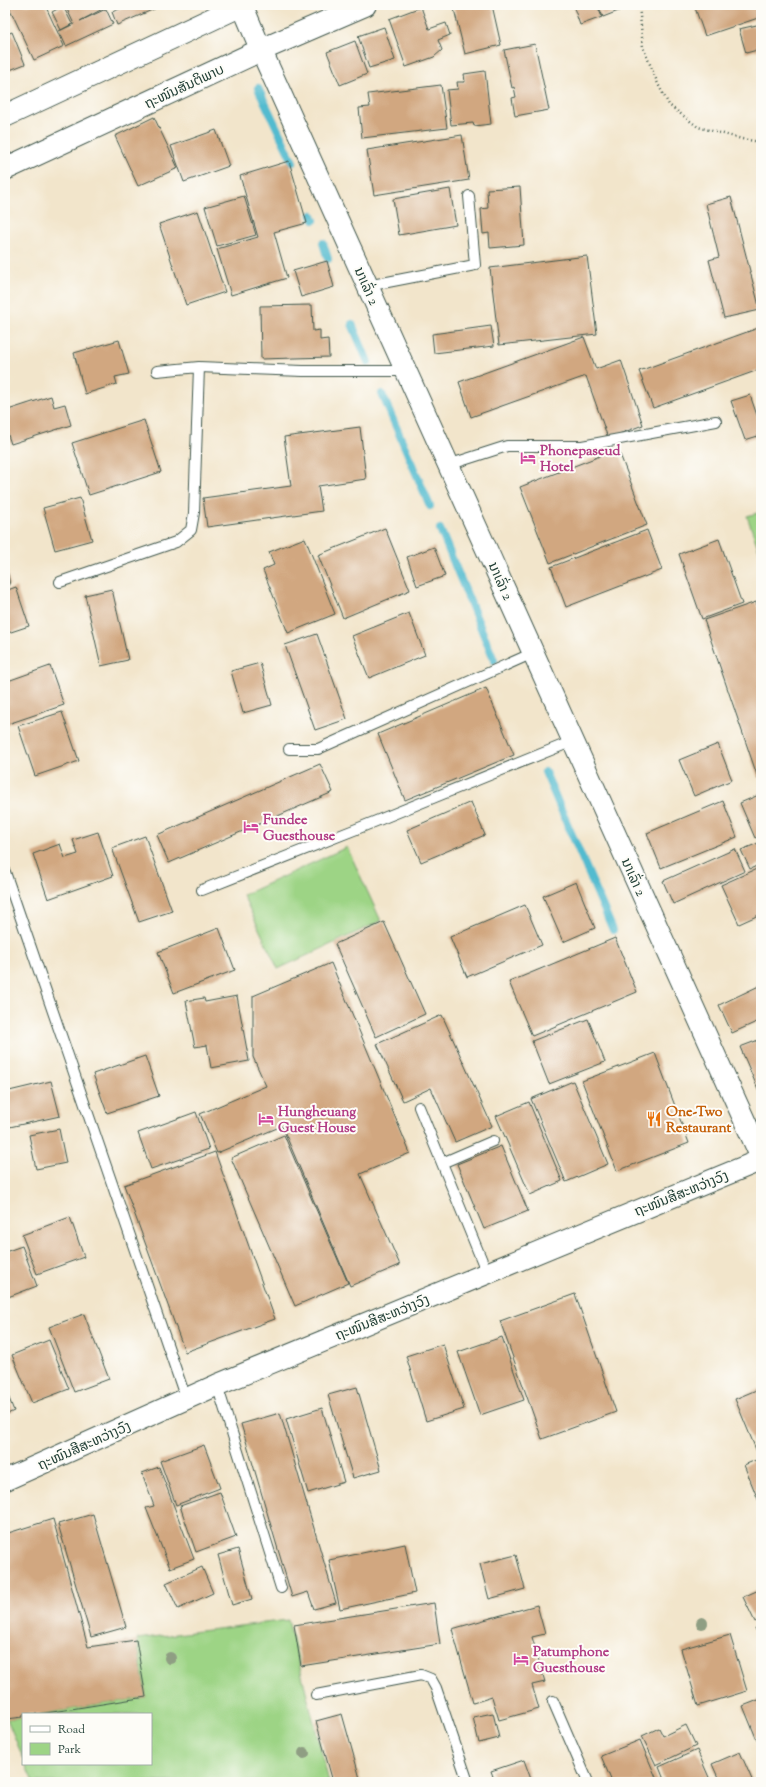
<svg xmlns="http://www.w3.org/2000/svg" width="766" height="1787" viewBox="0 0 766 1787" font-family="'Sorts Mill Goudy','Noto Sans Lao',serif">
	<rect width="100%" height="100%" fill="#fdfcf7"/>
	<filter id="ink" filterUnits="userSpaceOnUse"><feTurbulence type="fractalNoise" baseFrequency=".025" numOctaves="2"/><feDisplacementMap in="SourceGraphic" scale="8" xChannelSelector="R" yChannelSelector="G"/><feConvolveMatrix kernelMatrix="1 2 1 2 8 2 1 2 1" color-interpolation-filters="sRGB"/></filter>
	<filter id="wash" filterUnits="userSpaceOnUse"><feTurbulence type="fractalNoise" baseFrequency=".012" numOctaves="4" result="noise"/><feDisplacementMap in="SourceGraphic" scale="16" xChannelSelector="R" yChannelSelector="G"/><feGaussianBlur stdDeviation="0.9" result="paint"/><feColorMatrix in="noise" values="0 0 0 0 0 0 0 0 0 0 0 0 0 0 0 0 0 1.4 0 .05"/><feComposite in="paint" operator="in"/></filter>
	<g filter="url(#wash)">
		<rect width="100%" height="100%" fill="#f2e5cb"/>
		<path fill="#9dd485" stroke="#5e885c" d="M761,512v44l-14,-40z
			M347,847l34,74 -103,48 -35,-74z
			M288,1620l41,162h-296l-8,-18h126v-50h-111l106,-17 -9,-58z
			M23,1717v41l-16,-39z"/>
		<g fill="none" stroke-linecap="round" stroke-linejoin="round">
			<path stroke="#52bbcf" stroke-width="8" d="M258,88l35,74
				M312,215l2,5
				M323,243l5,16
				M352,324l16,38
				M382,394l48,112
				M440,529l54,131
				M545,772l68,158"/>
		</g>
		<g id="blocks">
			<path fill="#d1a780" d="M8,5h37l19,41 -30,14z
				M65,5h42l1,1 -28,15 26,-12 7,15 -47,22 -7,-15 15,-7z
				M129,5h30v2l-42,18 -5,-13z
				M453,5h39l9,40 -36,9z
				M573,5h24l5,12 -22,8z
				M598,5h27l1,3 -23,9z
				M694,5h64l3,12 -56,19z
				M63,6l9,18 -11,6 -9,-18z
				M421,7l8,22 17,-6 4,12 -12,5 4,10 -8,7 -28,10 -17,-48z
				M761,24v25l-15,4 -7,-24z
				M384,27l11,33 -26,8 -11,-32z
				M12,32l13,32 -20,8v-37z
				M355,41l12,33 -27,11 -13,-33z
				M535,44l14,66 -34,6 -3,-18 4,-1 -2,-10 -2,1 -8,-38z
				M485,71l6,53 -17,2 -1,-3 -22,2 -4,-35 11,-1 -1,-7h8l-1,-8z
				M441,85l6,43 -85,10 -3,-30 11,-1 -2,-13z
				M154,117l24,51 -40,18 -23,-50z
				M216,130l13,36 -45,16 -13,-36z
				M462,135l7,45 -95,15 -7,-45z
				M289,161l18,62 -33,9 13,46 -56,17 -14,-46 41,-12 -18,-61z
				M520,187l4,58 -34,3 -1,-15 -6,1 -2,-25 7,-1 -1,-19z
				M450,189l6,36 -57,10 -6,-36z
				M244,196l12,39 -39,11 -12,-39z
				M731,197l29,113 -36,8 -15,-58 10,-3 -13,-53z
				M198,211l27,81 -39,13 -27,-81z
				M587,256l10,78 -98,11 -9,-77z
				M327,261l7,26 -33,10 -8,-26z
				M312,305l1,26 7,-1v10l8,-1 1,18 -68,2 -1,-53z
				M491,326l3,20 -60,7 -2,-19z
				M761,327v42l-108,39 -14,-37z
				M584,337l12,32 25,-9 22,65 -35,13 -22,-62 -115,41 -12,-35z
				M119,340l10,34 -14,3 2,7 -32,10 -11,-41z
				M750,395l11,32v8l-16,5 -14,-39z
				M51,396l3,11 11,-3 6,21 -60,19 -6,-18v-15z
				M144,420l17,52 -72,23 -17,-52z
				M360,427l6,52 -48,7 4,25 -115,16 -4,-29 88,-12 -7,-49z
				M618,449l29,76 -97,38 -30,-76z
				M80,498l12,42 -37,10 -12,-42z
				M385,528l25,62 -67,28 -25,-63z
				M647,530l15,40 -96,37 -15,-40z
				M305,538l30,76 -47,19 -25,-63 11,-5 -5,-13z
				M719,539l23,65 -40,15 -23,-65z
				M434,547l11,29 -28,10 -10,-29z
				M6,565l4,20 -5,1v-20z
				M16,587l13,39 -24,8v-43z
				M112,589l16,71 -27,6 -16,-71z
				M756,602l5,15v160l-3,1 -54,-158z
				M409,613l16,42 -56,23 -17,-42z
				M317,634l30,85 -32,11 -30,-85z
				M260,663l12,42 -29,8 -12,-42z
				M50,666l14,39 -59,20v-43z
				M486,688l28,67 -109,45 -27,-66z
				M62,712l17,49 -44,15 -17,-50z
				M718,744l14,36 -38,16 -15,-36z
				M320,764l13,28 -164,71 -12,-28z
				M761,794v41l-6,3 -15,-35z
				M723,801l14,36 -76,31 -14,-35z
				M471,802l14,33 -64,27 -14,-32z
				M98,832l15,44 -65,23 -15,-45 27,-10 5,14 13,-4 -5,-14z
				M145,836l27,75 -33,11 -27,-74z
				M761,842v22l-11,5 -9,-19z
				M735,849l10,22 -72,33 -10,-23z
				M761,867v47l-22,10 -18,-39z
				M576,882l19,46 -32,14 -20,-46z
				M525,905l17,40 -75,32 -17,-40z
				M384,922l41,92 -49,23 -41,-93z
				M219,928l16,42 -61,23 -16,-41z
				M615,938l22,54 -105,44 -23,-54z
				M331,963l79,190 -50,21 40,91 -50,21 -68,-160 -65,27 -17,-39 66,-28 -13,-29v-61z
				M761,985v35l-29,13 -13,-28z
				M237,996l12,65 -38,7 -4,-23 -12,2 -9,-46 18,-3 1,4z
				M442,1015l50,111 -37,16 -24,-54 -28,13 -26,-57z
				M588,1019l17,43 -56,22 -17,-43z
				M761,1039v57l-21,-49z
				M655,1053l34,90 -72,28 -35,-90z
				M145,1056l14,40 -52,17 -14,-39z
				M51,1081l9,35 -55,12v-36z
				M573,1081l35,83 -42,18 -35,-83z
				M529,1102l33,79 -32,14 -34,-79z
				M196,1112l13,37 -58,20 -13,-36z
				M59,1129l7,34 -30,6 -7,-34z
				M284,1135l64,148 -53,23 -64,-148z
				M501,1146l27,65 -44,18 -27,-65z
				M215,1152l60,167 -90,33 -61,-167z
				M70,1217l14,40 -47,17 -15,-39z
				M22,1246l15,40 -29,11 -3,-8v-37z
				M575,1294l41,118 -74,27 -42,-118z
				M84,1314l25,65 -35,13 -25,-65z
				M502,1337l22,63 -44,15 -22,-63z
				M49,1340l20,49 -37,14 -20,-48z
				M443,1344l21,65 -38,12 -20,-65z
				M357,1387l24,83 -28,8 -25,-83z
				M5,1388l9,23 -9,4z
				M761,1388v62l-4,2 -22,-53z
				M322,1408l22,74 -36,11 -22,-74z
				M280,1413l56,190 -22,6 -6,-17 -16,5 -51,-173z
				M204,1445l16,43 -44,17 -16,-44z
				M761,1458v49l-17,-42z
				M159,1467l35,92 -24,9 -24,-60 8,-2 -12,-33z
				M220,1492l16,45 -40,15 -16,-46z
				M93,1514l33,113 -35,10 -33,-113z
				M53,1519l35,128 48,-7 10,57 -106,17h-17v3l-16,2 -2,-5v-180z
				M405,1544l10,49 -75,16 -11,-49z
				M238,1549l14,50 -20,6 -14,-50z
				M516,1555l9,34 -36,10 -9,-35z
				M202,1567l11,26 -35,16 -12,-26z
				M761,1589v30l-6,3 -12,-25z
				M434,1603l6,41 -139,22 -7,-41z
				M537,1605l8,29 -13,3 13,45 -13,3 7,24 -40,11 -7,-23 -19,6 -21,-74z
				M761,1626v15l-6,-13z
				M730,1635l17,56 -49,15 -17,-57z
				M761,1699v51l-18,-44z
				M493,1713l6,25 -20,5 -6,-26z
				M342,1714l19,68h-28l-17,-61z
				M686,1725l10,21 -40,19 -14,-29 17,-8 4,8z
				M640,1740l18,42h-46l-11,-26z
				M697,1750l14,32h-46l-6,-15z
				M740,1752l13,30h-33l-8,-18z
				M524,1760l8,22h-37l-4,-11z"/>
		</g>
	</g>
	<g filter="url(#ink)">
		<use href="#blocks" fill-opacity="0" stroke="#3f564b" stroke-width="1"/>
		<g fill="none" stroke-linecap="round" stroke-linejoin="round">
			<g stroke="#3f564b" stroke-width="12">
				<path id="service" d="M367,286l108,-21 -6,-69
					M157,371l42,-4 104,4h103
					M448,465l59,-19h75l134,-25
					M60,582l116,-40 15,-12 3,-17 5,-146
					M289,749h29l215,-96
					M5,872l181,527
					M202,890l157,-62 214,-87
					M419,1107l68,166
					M442,1163l51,-22
					M217,1385l64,203
					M316,1695l105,-20 10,4 5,9 32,94
					M553,1701l35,81"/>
			</g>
			<g stroke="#3f564b" stroke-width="23">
				<path id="minor" d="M242,5l19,45 500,1107
					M5,1480l212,-95 544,-225"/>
			</g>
			<g stroke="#3f564b" stroke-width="24">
				<path id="tertiary" d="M5,116l237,-111
					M5,169l256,-119 104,-45"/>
			</g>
			<path stroke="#3f564b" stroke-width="2.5" stroke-dasharray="1 3" stroke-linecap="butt" d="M639,5l4,42 15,37 11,21 29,22 44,12 19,3"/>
			<use href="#service" stroke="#fff" stroke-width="10"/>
			<use href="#minor" stroke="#fff" stroke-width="21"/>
			<use href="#tertiary" stroke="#fff" stroke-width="22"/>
		</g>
		<g fill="#8f9e83">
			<circle cx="702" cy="1623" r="6"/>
			<circle cx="170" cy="1658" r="6"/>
			<circle cx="304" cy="1753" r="6"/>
		</g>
	</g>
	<defs>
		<g id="hotel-bare" transform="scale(1.2)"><path d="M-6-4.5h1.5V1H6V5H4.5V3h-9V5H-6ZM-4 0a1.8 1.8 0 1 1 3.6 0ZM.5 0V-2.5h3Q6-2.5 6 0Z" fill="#d1479c" stroke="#fdfcf7" stroke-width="2.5" paint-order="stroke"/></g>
		<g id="restaurant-bare" transform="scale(1.2)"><path d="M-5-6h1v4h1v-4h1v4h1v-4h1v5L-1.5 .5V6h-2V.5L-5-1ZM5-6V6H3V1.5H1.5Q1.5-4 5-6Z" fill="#e8710a" stroke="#fdfcf7" stroke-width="2.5" paint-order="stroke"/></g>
	</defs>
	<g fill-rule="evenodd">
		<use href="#hotel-bare" x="528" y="458"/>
		<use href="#hotel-bare" x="251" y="827"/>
		<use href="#hotel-bare" x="266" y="1119"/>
		<use href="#restaurant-bare" x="654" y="1119"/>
		<use href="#hotel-bare" x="521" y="1659"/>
	</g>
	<g text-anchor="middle" stroke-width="4" stroke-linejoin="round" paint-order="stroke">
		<g font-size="14" fill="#1f3d34" stroke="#fdfcf7">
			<text transform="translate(184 86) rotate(-25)" y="5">ຖະໜົນສັນຕິພາບ</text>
			<text transform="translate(367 286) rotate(66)" y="5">ນາເລົ່າ 2</text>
			<text transform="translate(501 581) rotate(66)" y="5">ນາເລົ່າ 2</text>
			<text transform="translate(634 877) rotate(66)" y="5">ນາເລົ່າ 2</text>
			<text transform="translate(681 1193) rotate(-22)" y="5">ຖະໜົນສີສະຫວ່າງວົງ</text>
			<text transform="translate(382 1317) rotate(-22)" y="5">ຖະໜົນສີສະຫວ່າງວົງ</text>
			<text transform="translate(84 1445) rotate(-24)" y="5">ຖະໜົນສີສະຫວ່າງວົງ</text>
		</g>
		<g font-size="14" font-weight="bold" fill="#b23c85" stroke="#fdfcf7" text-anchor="start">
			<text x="540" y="455">Phonepaseud<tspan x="540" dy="16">Hotel</tspan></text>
			<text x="263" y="824">Fundee<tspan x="263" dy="16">Guesthouse</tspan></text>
			<text x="278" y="1116">Hungheuang<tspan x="278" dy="16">Guest House</tspan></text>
			<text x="533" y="1656">Patumphone<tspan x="533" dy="16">Guesthouse</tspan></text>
		</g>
		<g font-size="14" font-weight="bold" fill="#c56008" stroke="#fdfcf7" text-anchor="start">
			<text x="666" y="1116">One-Two<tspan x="666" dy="16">Restaurant</tspan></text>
		</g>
	</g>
	<rect width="766" height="1787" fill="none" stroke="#fdfcf7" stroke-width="20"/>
	<rect x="22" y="1713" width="130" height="52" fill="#fdfcf7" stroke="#a4b0a9"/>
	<rect x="30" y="1726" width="20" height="6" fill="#ffffff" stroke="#a4b0a9"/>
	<text x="58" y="1733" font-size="12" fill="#1f3d34">Road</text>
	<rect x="30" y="1743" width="20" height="12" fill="#9dd485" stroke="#a4b0a9"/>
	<text x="58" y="1753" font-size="12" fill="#1f3d34">Park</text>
</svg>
